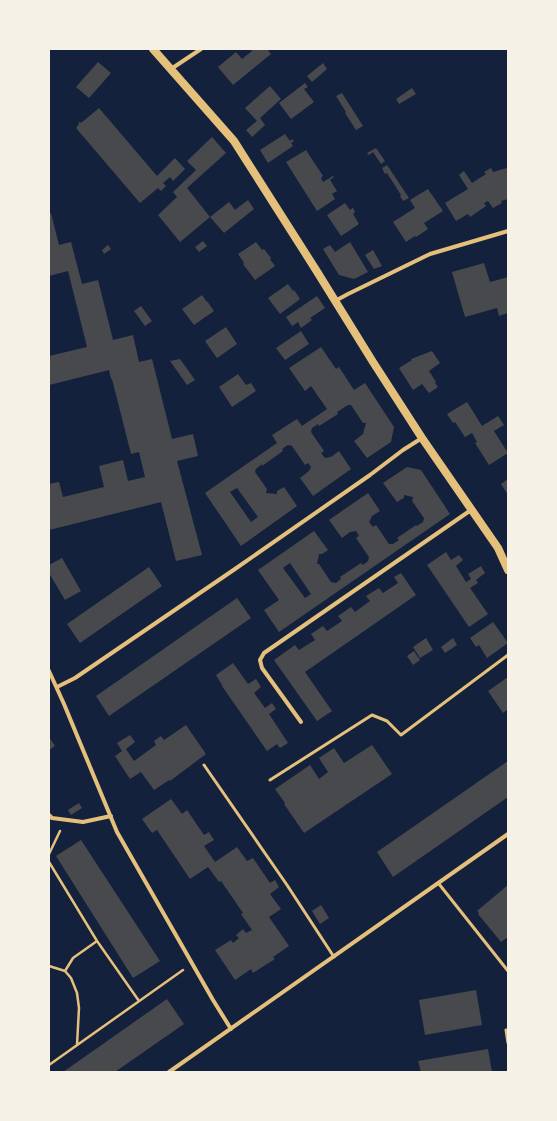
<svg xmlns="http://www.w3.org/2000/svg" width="557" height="1121" viewBox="0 0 557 1121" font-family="Cabin,sans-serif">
	<rect width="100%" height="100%" fill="#14213d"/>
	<path fill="#48494c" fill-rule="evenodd" d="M250,49h17l4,5 -38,31 -15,-18 18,-15 6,7 10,-8z
		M98,62l13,11 -22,25 -13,-11z
		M323,63l4,6 -15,13 -5,-6z
		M305,83l3,4 -4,2 10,13 -23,17 -12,-16z
		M270,86l11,13 -21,19 5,7 -13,12 -6,-7 11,-9 -12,-13z
		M412,88l4,6 -17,10 -3,-5z
		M342,93l21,33 -7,4 -11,-17 1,-1 -10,-16z
		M99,108l58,68 18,-18 10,11 -12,12 -3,-4 -7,6 3,3 -5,5 -3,-3 -18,15 -64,-75 3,-4 -1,-1 2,-1 1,1z
		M285,134l5,7 2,-2 2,2 -3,2 2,3 -25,17 -8,-13z
		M212,137l14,16 -39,35 23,29 19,-15 6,8 13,-10 6,9 -30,24 -14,-16 -30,25 -22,-27 19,-18 -4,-5 23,-22 -9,-9z
		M376,148l9,13 -4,3 -8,-12 -4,3 -2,-2z
		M306,150l17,26 -2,2 2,4 10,-6 1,1 -4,3 7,11 -5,3 3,5 -18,12 -31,-49z
		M387,165l22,33 -6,3 -3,-5 1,-1 -14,-22 -2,1 -3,-6z
		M491,168l2,4 14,-4 1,4v27l-7,2 1,2 -9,5 -5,-7 -4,2 2,3 -16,11 -2,-3 -12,7 -11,-18 23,-14 -9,-14 5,-4 8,12 14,-9 -2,-2z
		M428,189l15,22 -19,12 4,6 -12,8 -1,-1 -9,6 -13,-20 22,-14 -5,-8z
		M345,203l5,7 3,-2 2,4 -2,2 6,10 -18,12 -14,-21z
		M51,213l8,32 12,-3 11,42 16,-4 15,60 20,-5 6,27 13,-3 20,80 21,-5 5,22 -21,5 25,94 -26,6 -15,-59 -112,28v-46l10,-2 4,15 41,-10 -5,-21 24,-6 5,21 17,-4 -6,-25 -8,2 -19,-75h-1l-2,-9 -60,15v-29l38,-9 -19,-76 -19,5v-62z
		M203,241l4,5 -8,6 -4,-5z
		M256,242l6,8 2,-1 7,9 -1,1 5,7 -20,14 -12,-16 1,-1 -6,-9z
		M350,242l18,30 -14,7 -15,-4 -16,-26 7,-4 5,7z
		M108,245l3,4 -7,5 -2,-4z
		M373,250l9,16 -8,3 -9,-14z
		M484,263l6,19 18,-5v36l-9,3 -2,-8 -32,9 -13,-45z
		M288,284l5,7 1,-1 6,9 -20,15 -12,-16z
		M202,295l5,7v-1l7,10 -20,14 -12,-16z
		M317,296l8,12 -15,10 2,2 -11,8 -3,-6 -6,4 -6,-9z
		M141,306l11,15 -7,5 -11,-15z
		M226,327l11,17 -20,14 -12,-17z
		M301,331l8,13 -24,16 -9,-12z
		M321,347l15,22 3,-2 15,23 11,-7 29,44 -3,15 -24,16 -13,-17 9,-7 3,-11h-3l-12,-18h-3l-11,7 1,2 -19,12 -1,-2 -6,4 -1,4 13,19 -3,2 4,5 6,-1 8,-6 12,18 -38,27 -13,-18 9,-7 2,-4 -3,-4 -3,2 -13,-19 -4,-1 -6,4 1,2 -21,15v-2l-6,5 -1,3 12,17 -1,4 11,1v-3l7,-4 13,19 -56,40 -36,-53 72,-50 -5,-8 25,-16 5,7 25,-17 -16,-23 -6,5 -16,-23zM237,488l21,29 -7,5 -21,-30z
		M432,351l8,12 -11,8 7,11 -1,1 3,4 -9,6 -7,-9 -9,6 -14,-22 13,-8 -1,-1z
		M180,359l15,21 -8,5 -17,-24z
		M238,374l8,11 5,-2 5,8 -24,16 -13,-20z
		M467,402l15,24 16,-10 6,9 -10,6 14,22 -19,12 -14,-22 2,-1 -5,-9 -7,4 -10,-15 -2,1 -6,-9z
		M407,467l14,3 29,44 -171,118 -15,-22 15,-10 -21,-30 56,-39 14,19 -6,4h-3l-2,10h2l12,18 5,1 5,-4 -1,-2 21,-14 2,2 5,-4 1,-4 -13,-19 3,-2 -3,-5 -6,1 -8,6 -13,-18 39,-27 12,18 -8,5 -3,6 4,5 3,-2 13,19h4l6,-4 -2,-2 19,-13 1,1 6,-4 1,-4 -12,-17 1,-4 -9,-2v3l-7,4 -14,-19zM290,563l21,31 -6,4 -22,-30z
		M508,479v16l-7,-11z
		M446,552l5,8 8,-5 4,5 -7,6 10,16 5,-3 -3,-5 13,-8 4,7 -9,7 2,3 -8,5 18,26 -19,13 -42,-62z
		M62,558l19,33 -16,9 -16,-27v-8z
		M149,567l13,19 -82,57 -13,-19z
		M401,573l15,22 -111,77 27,39 -15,10 -43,-61 21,-15 4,5 16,-10 -4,-6 12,-8 4,5 15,-10 -4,-5 13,-9 4,5 15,-11 -4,-5 13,-8 4,5 15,-10 -4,-6z
		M237,598l14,20 -142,98 -13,-20z
		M493,622l15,21 -21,15 -8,-13 -3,2 -6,-9z
		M426,638l7,12 -13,8 -7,-11z
		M453,638l4,7 -12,8 -4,-6z
		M414,651l6,9 -7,5 -6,-9z
		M233,663l15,21 8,-5 5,8 -7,6 11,15 7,-5 4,6 -7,5 19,29 -8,5 -3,-4 -10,7 -45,-65v-1l-6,-10z
		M508,677v32l-5,4 -15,-22z
		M186,725l20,29 -36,27 -1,-1 -15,10 -13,-18 -11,7 -15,-23 7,-5 -5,-8 13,-8 5,7 -9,7 8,12 22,-16 -2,-4 4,-3 3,-2 3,4z
		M49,737l6,9 -6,4z
		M372,745l20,29 -88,59 -20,-29 1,-1 -10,-14 35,-24 9,14 9,-7 -9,-14 15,-10 10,15z
		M508,761v36l-115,80 -16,-25z
		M171,799l11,15 5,-4 17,25 5,-3 5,8 -10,6 11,16 22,-15 10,14 6,-3 17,25 5,-3 4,7 -9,7 11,15 -12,8 20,29 -16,11 2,2 -22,14 -2,-4 -16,11 -20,-30 16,-10 2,3 6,-5 -3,-3 7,-6 3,4 6,-3 -11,-16 2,-1 -22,-32 -2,1 -11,-15 -18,12 -33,-49 -5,3 -10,-14z
		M79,803l3,5 -11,7 -3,-5z
		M81,840l79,121 -27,17 -77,-122z
		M508,885v52l-7,5 -23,-28 1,-1 -2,-2z
		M321,905l8,13 -9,6 -8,-13z
		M476,990l6,35 -57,10 -6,-35z
		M167,999l17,25 -69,48h-52z
		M488,1049l4,23h-71l-3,-11z"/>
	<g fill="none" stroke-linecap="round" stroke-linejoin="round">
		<path stroke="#e5c07b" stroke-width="2.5" d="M49,854l11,-23
			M49,862l48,79 42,60
			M49,966l16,5 6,7 6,15 2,15 -2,37
			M65,971l8,-13 24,-17
			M49,1065l134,-95"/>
		<path stroke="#e5c07b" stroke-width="3" d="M204,765l83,120 47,72
			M270,780l102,-65 15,6 14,14 107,-80
			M439,884l69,87
			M506,1030l2,13"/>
		<path stroke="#e5c07b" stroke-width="4" d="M171,69l30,-20
			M335,301l13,-7 82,-40 78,-23
			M49,671l15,33 53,128 96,168 18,29
			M57,687l18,-9 160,-109 135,-94 33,-25 19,-12
			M301,722l-39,-54 -2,-8 4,-7 207,-143
			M49,815l3,3 31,4 28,-6
			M169,1072l339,-238"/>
		<path stroke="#e5c07b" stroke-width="8" d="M153,49l81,92 82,129 57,92 49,76 76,110 10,22"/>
	</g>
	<rect width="557" height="1121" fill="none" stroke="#f6f1e7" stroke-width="100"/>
</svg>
